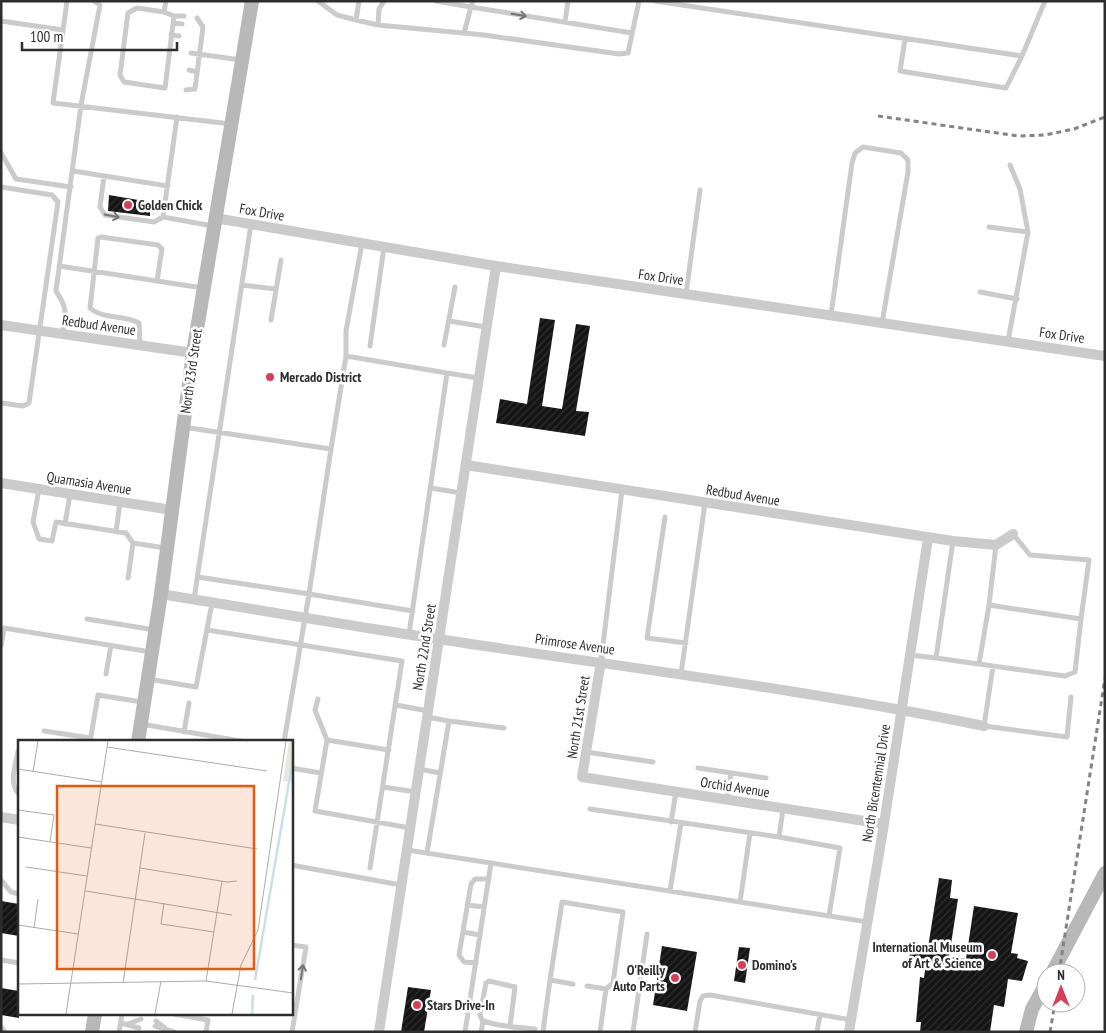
<svg xmlns="http://www.w3.org/2000/svg" width="1106" height="1033" viewBox="0 0 1106 1033" font-family="'PT Sans Narrow',sans-serif">
	<defs>
		<pattern id="building-hatch" width="6" height="6" patternUnits="userSpaceOnUse" patternTransform="scale(1.25)"><rect width="6" height="6" fill="#151515"/><path d="M-1 1l2-2M0 6l6-6M5 7l2-2" fill="none" stroke="#2f2f2f"/></pattern>
	</defs>
	<rect width="100%" height="100%" fill="#fff"/>
	<path fill="url(#building-hatch)" d="M109,195l41,7v14l-42,-5z
		M540,318l15,2 -13,86 20,3 14,-85 14,2 -14,85 13,1 -4,24 -89,-13 4,-24 27,5z
		M939,878l13,2 -2,18 8,1 -9,58 17,2 8,-53 44,7 -7,40 7,1 -1,4 11,3 -6,20 -14,-2 -4,28 -10,-2 -4,27h-70l1,-10h-5l4,-45 4,1 2,-16 -17,-2 1,-8 17,2z
		M1,901l18,3v32l-18,-3z
		M662,946l35,6 -10,59 -34,-6z
		M739,947l11,1 -5,35 -11,-2z
		M408,987l23,3 -7,42h-23z
		M1,988l18,3v27l-18,-3z"/>
	<g fill="none" stroke-linecap="round" stroke-linejoin="round">
		<path stroke="#cbcbcb" stroke-width="5" d="M67,1l-14,102 178,21
			M318,1l19,14 19,5 3,-19
			M384,1l-5,8 -1,16 106,10 135,19 9,-1 11,-52
			M436,1l35,6 2,-6
			M655,1l367,55 23,-55
			M137,8l27,4 10,4 -9,72 -41,-6 -4,-7 8,-62z
			M164,12l2,-11
			M174,16h10
			M356,20l22,5
			M1,21l62,9
			M565,22l3,-21
			M173,23l9,1
			M464,33l7,-26 161,26
			M171,35l8,1
			M905,39l-5,32 106,17 16,-32
			M191,53l50,7
			M189,70l8,2
			M186,90l9,-1 8,-62 -6,-9
			M177,117l-14,100 50,9
			M1,153l15,26 55,8
			M73,171l95,15
			M104,176l-4,31 5,8 49,7 9,-5
			M1,187l51,8 6,7 -29,201 -6,3 -22,-3
			M989,227l39,5
			M59,266l144,22
			M242,285l34,4
			M980,292l37,7
			M686,294l14,-104
			M831,315l21,-152 3,-10 8,-6 38,6 7,7v12l-26,151
			M271,320l10,-60
			M449,321l37,6
			M62,334c4,-21 6,-25 -6,-43l25,-186 19,-100 -6,-4
			M1008,341l20,-109 -8,-43 -10,-24
			M140,345l-1,-22c-15,-8 -37,-4 -49,-15l8,-70 3,-1 57,8 4,4 -5,32
			M444,345l11,-58
			M370,346l14,-99
			M346,356v-25l16,-88
			M183,427l148,22 -22,145 -111,-17
			M331,449l15,-93 101,17
			M431,488l30,5
			M39,489l-6,33 6,17 13,2 4,-19 70,11 7,10 -5,35
			M665,517l-18,121 39,5
			M65,524l5,-30
			M116,532l4,-30
			M1013,534l17,21 59,5 -8,59
			M953,541l-17,117 129,18 10,-4 6,-53 -92,-14 7,-60
			M133,543l32,5
			M194,599l57,-375
			M87,619l68,11
			M207,630l195,31 -32,207
			M409,634l38,-261 31,5
			M1,646l3,-18 147,24
			M910,655l26,3
			M601,661l21,-171
			M979,664l10,-59
			M993,666l-9,60 83,11 4,-40
			M106,674l5,-29
			M681,674l24,-171
			M148,679l48,8 16,-84
			M318,699l-3,11 12,30
			M396,705l32,6
			M449,721l55,7
			M141,724l105,18
			M44,731l47,7
			M184,732l5,-29
			M90,742l8,-47 44,7
			M284,742l25,-148 104,17
			M389,750l-62,-10 -12,71 95,17
			M18,751c-2,13 -10,33 1,43
			M586,752l67,10
			M291,768l30,5
			M698,768l68,10
			M419,769l21,4
			M383,787l33,5
			M727,799l4,-26
			M590,809l189,28 4,-28
			M671,822l5,-30
			M779,837l61,11 -11,68
			M407,850l461,72
			M427,853l22,-132 -22,-4
			M291,865l110,20
			M1,880l10,12 8,2
			M670,891l11,-68
			M740,902l10,-69
			M467,905l17,2
			M463,932l17,3
			M291,945l15,2 -14,85
			M1,960l18,3
			M476,963l-12,-1 -5,-7 12,-71 4,-5h14
			M550,980l12,-78 61,10 -10,71 -7,6
			M587,986l19,3 -6,43
			M174,1014l34,6 -2,12
			M156,1021l9,7
			M121,1023l18,5
			M128,1024l13,-5
			M155,1026l19,6
			M510,1026l5,-39 -26,-6 -3,2 -6,32 2,5c14,7 37,7 53,9
			M1,1027l4,5
			M543,1031l7,-51 23,4
			M119,1032l3,-18
			M465,1032l26,-169
			M481,1032l2,-11
			M633,1032l14,-98
			M695,1032l5,-31 3,-5 7,-1 141,25
			M817,1032l3,-17"/>
		<path stroke="#cbcbcb" stroke-width="10" d="M215,218l281,48 609,90
			M1,325l192,28
			M466,465l487,76 43,4 17,-11
			M1,483l171,27
			M161,594c92,15 185,31 277,45 182,28 366,50 546,87
			M601,661l-19,116 302,47
			M1,817l18,3
			M379,1032l117,-766
			M849,1032l35,-208 44,-286"/>
		<path stroke="#b8b8b8" stroke-width="14" d="M138,742l23,-148 32,-241 59,-352
			M1052,973l53,-100
			M92,1032l3,-18
			M1026,1032l6,-23 14,-25"/>
		<path stroke="#838383" stroke-width="3" stroke-dasharray="5 4" stroke-linecap="butt" d="M878,116l140,20 27,-1 29,-6 31,-12
			M1059,973l46,-295
			M1050,1032l5,-29"/>
	</g>
	<defs><path id="oneway-shaft" d="M-6 0H5M1.5-3L5.5 0L1.5 3" fill="none" stroke-width="1.6" stroke-linecap="round" stroke-linejoin="round" transform="scale(1.25)"/></defs>
	<g stroke="#757575">
		<use href="#oneway-shaft" transform="translate(519 15) rotate(9)"/>
		<use href="#oneway-shaft" transform="translate(112 216) rotate(11)"/>
		<use href="#oneway-shaft" transform="translate(302 972) rotate(-81)"/>
	</g>
	<g fill="#d73f58" stroke="#fff" stroke-width="2">
		<circle cx="128" cy="205" r="5"/>
		<circle cx="270" cy="377" r="5"/>
		<circle cx="992" cy="955" r="5"/>
		<circle cx="742" cy="965" r="5"/>
		<circle cx="675" cy="978" r="5"/>
		<circle cx="417" cy="1005" r="5"/>
	</g>
	<g text-anchor="middle" stroke-width="5" stroke-linejoin="round" paint-order="stroke">
		<g font-size="14" font-weight="bold" fill="#2e2e2e" stroke="#fff" text-anchor="start">
			<text x="138" y="210">Golden Chick</text>
			<text x="280" y="382">Mercado District</text>
			<text x="982" y="952" text-anchor="end">International Museum<tspan x="982" dy="16">of Art &amp; Science</tspan></text>
			<text x="752" y="970">Domino's</text>
			<text x="665" y="975" text-anchor="end">O'Reilly<tspan x="665" dy="16">Auto Parts</tspan></text>
			<text x="427" y="1010">Stars Drive-In</text>
		</g>
		<g font-size="14" fill="#2e2e2e" stroke="#fff">
			<text transform="translate(262 212) rotate(10)" y="5">Fox Drive</text>
			<text transform="translate(661 277) rotate(8)" y="5">Fox Drive</text>
			<text transform="translate(99 325) rotate(8)" y="5">Redbud Avenue</text>
			<text transform="translate(1062 335) rotate(8)" y="5">Fox Drive</text>
			<text transform="translate(191 371) rotate(-82)" y="5">North 23rd Street</text>
			<text transform="translate(89 483) rotate(9)" y="5">Quamasia Avenue</text>
			<text transform="translate(743 495) rotate(9)" y="5">Redbud Avenue</text>
			<text transform="translate(575 644) rotate(8)" y="5">Primrose Avenue</text>
			<text transform="translate(424 647) rotate(-81)" y="5">North 22nd Street</text>
			<text transform="translate(578 717) rotate(-81)" y="5">North 21st Street</text>
			<text transform="translate(876 783) rotate(-81)" y="5">North Bicentennial Drive</text>
			<text transform="translate(735 787) rotate(9)" y="5">Orchid Avenue</text>
		</g>
	</g>
	<g transform="translate(18 740)">
		<rect width="275" height="275" fill="#fff"/>
		<path d="M271,1h4l-1,41 -9,-1z" fill="#e5eadd"/>
		<path fill="none" stroke="#cae0e9" stroke-width="2.5" d="M237,240l38,-221M234,274l1,-19"/>
		<path fill="none" stroke="#ababab" stroke-width="1" d="M89,7l160,24M0,29l84,13M15,32l5,-31M0,70l36,5 -4,27M77,84l162,25M0,97l73,11M8,127l61,9M122,128l87,14 10,-1M68,151l146,24M146,163l-3,21 53,8M0,185l60,9M16,188l4,-29M188,241l16,-100M105,243l22,-150M0,244l188,-3 87,12M48,274l42,-273M137,274l6,-33M214,274l9,-49 17,-35 28,-189"/>
		<path fill="#e8590c" fill-opacity="0.15" stroke="#e8590c" stroke-width="2.5" d="M39,46h197v183h-197z"/>
		<rect width="275" height="275" fill="none" stroke="#2e2e2e" stroke-width="2.5"/>
	</g>
	<rect width="1106" height="1033" fill="none" stroke="#2e2e2e" stroke-width="5"/>
	<g transform="translate(1061 988)"><circle r="24" fill="#ffffff" stroke="#ababab"/>
	<path d="M0-4L9 19L0 12L-9 19Z" fill="#d73f58"/>
	<text y="-8" font-size="14" font-weight="bold" text-anchor="middle" fill="#2e2e2e">N</text>
	</g>
	<path d="M22 42v8h155v-8" fill="none" stroke="#2e2e2e" stroke-width="2.5"/>
	<text x="30" y="42" font-size="15" fill="#2e2e2e" stroke="#ffffff" stroke-width="4" paint-order="stroke">100 m</text>
</svg>
